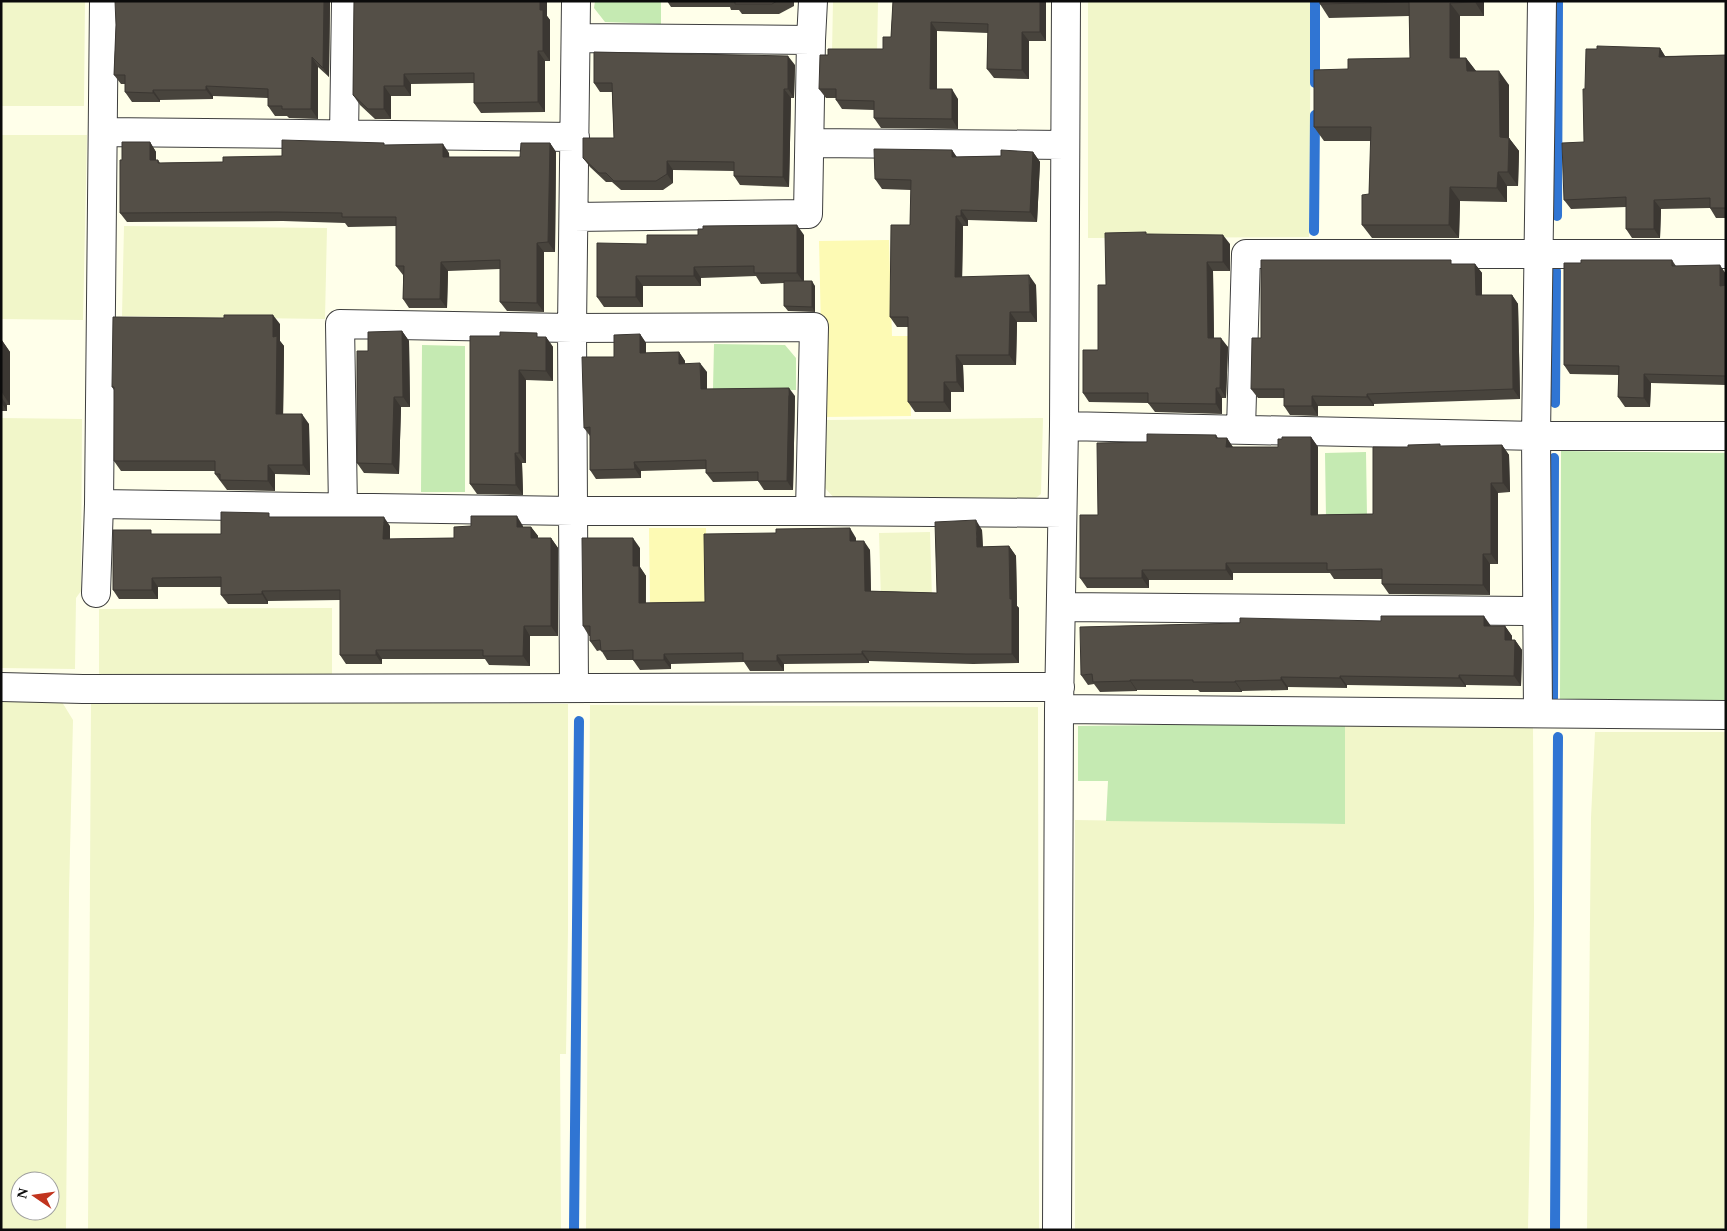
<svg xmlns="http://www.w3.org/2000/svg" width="1727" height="1231" viewBox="0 0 1727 1231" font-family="Georgia,serif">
	<rect width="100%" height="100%" fill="#ffffea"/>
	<path fill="#f1f6c9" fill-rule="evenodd" d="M1,1h84l-1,105h-83z
		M833,1h45l-1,52h-45z
		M1088,1h223l-2,236 -221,1z
		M1,135h86l-4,185 -82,-1z
		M124,226l203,2 -2,91 -203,-3z
		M1,418l81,1 -1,172 -5,7 -1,71 -74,-1z
		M1043,418l-2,76 -8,6h-197l-12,-13 1,-67z
		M930,532l2,66 -51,2 -2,-67z
		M332,608v66h-233v-65z
		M1,700l61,2 11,18 -4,175 -3,335h-65zM20,1181h30v30h-30z
		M91,701l477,3v226l-2,124h-6l1,176h-473z
		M590,705l448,2 1,523h-453z
		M1345,723h188l1,193 -6,314h-453v-410l269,4z
		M1595,732h131v498h-139l4,-412z"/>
	<path fill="#c5eab2" d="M595,1h66v23l-56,-2 -11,-14z
		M714,344l71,1 11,13v32l-83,-1z
		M422,345l43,1v146h-44z
		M1561,451l165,2v249l-166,-3z
		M1366,452l1,65 -41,1 -1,-65z
		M1345,723v101l-239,-3 2,-40h-30v-55z"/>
	<path fill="#fdfab4" d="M889,240l3,96h17l2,80 -88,1 -4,-176z
		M649,528h57l1,78 -57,1z"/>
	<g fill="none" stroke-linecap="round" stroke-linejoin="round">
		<path stroke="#3075d3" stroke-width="10" d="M1315,83v-82
			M1557,216l1,-215
			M1314,231l1,-116
			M1555,403l1,-132
			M1553,698l1,-240
			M574,1230l5,-509
			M1555,1230l3,-493"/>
		<g stroke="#3e3e3e" stroke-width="30">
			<path id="minor" d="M811,40l2,-39
				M103,132l472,5
				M344,136l2,-135
				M810,143l254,2
				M574,217l234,-3 3,-174 -235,-2
				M1064,426l472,10h190
				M1241,429l5,-175h480
				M99,504l474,7h245l244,2
				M343,509l-3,-185 232,4 242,-1 -4,184
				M96,593l3,-89 5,-503
				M1061,607l476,4
				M1,687l82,2 977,-2
				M574,687l-2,-359 4,-327
				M1059,709l667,6
				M1538,712l-2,-276 6,-435
				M1057,1230l2,-521 5,-283 2,-425"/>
		</g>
		<use href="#minor" stroke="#fff" stroke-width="28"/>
	</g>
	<path fill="#48443d" d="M330,1l-1,76 -11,-10v52l-29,-1 -2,-2h-12l-7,-10v-8l-55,-2v3l-53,1v2h-28l-7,-10v-8h-4l-7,-9 2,-50z
		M354,1l193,15 3,4v41h-5v51l-64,1 -7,-10v-20l-63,1v12h-20v23h-16l-15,-14 -7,-10z
		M667,1h127v5l-15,8h-37l-3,-4h-8l-1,-3h-59z
		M893,1h153v40h-17v38l-35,-1 -7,-9 1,-36 -51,-2v58l21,10v30l-77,-1 -7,-10v-8l-32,-1 -6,-9v-2h-10l-7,-9 9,-34 55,-6 8,-12z
		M1320,1h164v15h-24v42h6l10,13 33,14v53l10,13 -1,35h-11v16l-47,-1 -1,37h-87l-10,-13 7,-31 2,-53h-47l-10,-14 34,-58 62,-11 -1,-42 -80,2 -9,-14z
		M1660,48l5,8 61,-1v163h-10l-6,-10 -49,1 -1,29h-28l-6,-9v-22l-55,2 -7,-9 20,-58 1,-53z
		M795,65l-1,33h-3l-2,89 -49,-2 -6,-9v-5l-61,-1v13l-10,7h-42l-9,-8h-6l-16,-15 -7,-9 31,-20 -2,-46h-12l-6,-9z
		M150,142l6,10v8h2l2,3 63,-1 163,-17 63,8v4h71l30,-14 6,9 -1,100h-11v60l-37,-1 -7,-9v-33l-52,2 -1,37h-38l-6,-9v-24l-7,-9v-40l-48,1 -3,-4 -62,-2 -156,1 -7,-9 2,-53z
		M952,150l4,7 45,-1 32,-4 7,10 -3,60 -69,-2v6h-5l-1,51 74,8 1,37h-20l-1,43h-53l1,27h-13v20h-36l-7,-10v-75h-11l-7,-10 20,-92 1,-35 -29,-1 -7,-10z
		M1147,234l83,10v27h-17l1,67 14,9 -2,51h-4v16l-67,-2 -7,-9 -59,-1 -6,-9 15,-43z
		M804,235v46l11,5v26l-27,-1 -4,-5v-23l-23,1 -5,-8 -55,2v8h-58v21h-39l-7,-10 50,-53z
		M1672,260l4,6 50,8v111l-75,-2 -1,24h-25l-7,-10 1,-22 -49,-1 -6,-9 17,-102z
		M1454,264h21l7,9v22h30l6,9 2,95 -146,5v2h-56v10l-28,-1 -6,-9v-8h-26l-7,-9 10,-51z
		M280,324v17l4,5 -1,68 26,10 1,51 -35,-1v17l-48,-1 -12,-16v-3h-94l-7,-10v-71l-2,-3z
		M402,331l7,10 1,66h-9l-2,67 -35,-1 -7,-10 11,-112z
		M640,334l6,9v10l33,-1 6,9v3l22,8v17l88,7 -2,94h-29l-6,-9 -45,1 -7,-9v-4l-65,2v7l-45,1 -6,-9v-34l-6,-8 30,-71z
		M470,336l76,1 7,10v34l-27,-1v83h-4l1,32 -46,-1 -7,-10z
		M1,339l9,13v53h-3v6h-6z
		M1216,435l2,3h9l6,9h45l33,-10 7,10v68l55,-1 69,-68 60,-1 7,10 1,37 -12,1v71h-8v31l-101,-1 -7,-10v-5h-48l-4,-6h-97v7h-84v8h-62l-7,-10 18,-63 49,-73z
		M271,517l119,9v13l64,-1 69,-12v1h8l7,9v2h13l7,10v88h-28v30l-41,-1 -4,-6h-103v5h-36l-6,-9v-55l-72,1v3h-40l-7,-9v-8h-63v12h-39l-6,-9 41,-56h67z
		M982,530l1,17 26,-1 7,10 1,50 2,2v55l-46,1 -104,-3v2l-85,1v7h-34l-6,-9 -73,2v5l-31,1 -7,-10h-26l-6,-10 -4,1 -7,-10v-5h-1l-6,-10 57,-78v19l6,9v27l59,-1 151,-64v3l14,9 1,41 66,2z
		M1490,626h15l7,10v4h3l7,10 -1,36 -55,-1v2l-119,-2v3l-59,-1v3l-46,1v1h-42l-2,-2h-61v1l-37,1 -6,-8 -6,1 -7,-10z"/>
	<path fill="#3b3732" d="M324,1h6l-1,76 -6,-9z
		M540,1h7v15l3,4v41l-7,-10 -3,-41z
		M1040,1h6v40l-6,-9z
		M1474,1h10v15l-9,-14z
		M1450,3l10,13 -1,56 -9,-14z
		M931,22l6,9v68l-7,-10z
		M1022,32l7,9v38l-7,-9z
		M1660,48l6,10 -7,-1z
		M538,51l7,10v51l-7,-10z
		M788,56l7,9 -1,33 -6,-9z
		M312,57l6,10v52l-7,-10z
		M1466,58l10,13h-9z
		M1499,71l10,14v53l10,13 -1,35 -10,-14 -8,-35z
		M404,74l7,10v12l-7,-10z
		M206,86l7,10v3l-7,-9z
		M384,86l7,10v23l-7,-10z
		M784,89l7,9 -2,89 -6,-10z
		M952,89l6,10v30l-6,-10z
		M153,90l7,10v2l-7,-9z
		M150,142l6,10v17l-6,-9z
		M550,143l6,9 -1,100 -7,-10z
		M443,144l6,9 1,13 -7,-9z
		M952,150l7,10 -7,-3z
		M1033,152l7,10 -3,60 -7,-10z
		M667,161l6,9v13l-6,-9z
		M1498,172l9,14v16l-10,-14z
		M1450,187l10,14 -1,37 -10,-13z
		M1654,200l7,9 -1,29 -6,-9z
		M961,210l7,10v6l-7,-10z
		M956,216l7,10 -1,61 -7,-10z
		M797,225l7,10v48l-7,-10z
		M1223,235l7,9v27l-7,-9z
		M537,243l7,9v60l-7,-9z
		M441,262l7,9 -1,37 -7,-9z
		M1207,262l6,9 1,76 -6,-9z
		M1475,264l7,9v31l-6,-9z
		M1720,265l6,9v20l-6,-8z
		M694,267l7,11v8l-7,-10z
		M1029,275l7,10 1,37 -7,-10z
		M636,276l7,10v21l-7,-10z
		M812,281l3,5v26l-3,-5z
		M1512,295l6,9 2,95 -7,-10z
		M1010,312l7,10 -1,43 -7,-10z
		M273,315l7,9v17l4,5 -1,78 -7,-10 -3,-77z
		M402,331l7,10 1,66 -7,-10z
		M640,334l6,9v18l-6,-8z
		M546,337l7,10v34l-7,-10z
		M1221,338l7,9 -2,51 -6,-10z
		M1,339l9,13v53l-9,-14z
		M679,352l6,9v12l-6,-9z
		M956,355l7,10 1,27 -7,-10z
		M700,363l7,9v26l-6,-9z
		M519,370l7,10v83l-7,-10z
		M1644,374l7,9 -1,24 -6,-9z
		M944,382l7,10v20l-7,-10z
		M789,388l6,8 -2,94 -6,-9z
		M1216,388l6,10v16l-6,-10z
		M1367,394l7,10v2l-7,-9z
		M1312,396l6,10v10l-6,-10z
		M1,397l6,8v6l-6,-9z
		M394,397l7,10 -2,67 -7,-10z
		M302,414l7,10 1,51 -7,-10z
		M1311,437l7,10v78l-7,-10z
		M1227,438l6,10 -7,-1z
		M1502,445l7,10 1,37 -7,-9z
		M515,453l7,10 1,32 -7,-10z
		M634,462l7,9v7l-6,-9z
		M268,465l7,9v17l-7,-10z
		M1491,483l7,10v71l-7,-10z
		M517,516l6,10v11l-6,-10z
		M384,517l6,9v22l-7,-9z
		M976,520l6,10 1,26 -6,-9z
		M531,527l7,9 -1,11 -6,-9z
		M850,528l6,10v12l-6,-9z
		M551,538l7,10v88l-7,-10z
		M633,538l7,10v19l6,9 -1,37 -6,-10 -6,-37z
		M864,541l6,9 1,50 -6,-9z
		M1009,546l7,10 1,50 2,2v55l-7,-9z
		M1483,554l7,10v31l-7,-10z
		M1226,563l7,10v7l-7,-10z
		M1142,570l7,10v8l-7,-10z
		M152,578l6,9v12l-6,-9z
		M262,591l6,10v3l-6,-10z
		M1484,616l7,10h-7z
		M524,626l6,10v30l-7,-10z
		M1505,626l7,10v14l-7,-10z
		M1515,640l7,10 -1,36 -7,-10z
		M376,650l6,9v5l-6,-9z
		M862,651l7,10v2l-7,-9z
		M664,654l7,10v5l-7,-9z
		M777,655l7,9v7l-7,-10z
		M1459,675l7,10v2l-7,-9z
		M1340,676l7,9v3l-7,-10z
		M1281,677l7,10v3l-7,-10z
		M1130,680l7,10v1l-7,-10z
		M1235,681l7,10v1l-7,-10z"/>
	<path fill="#544f47" stroke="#3b3732" d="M115,1h209l-1,67 -11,-11 -1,52h-29v-3h-14v-17l-62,-3v4h-53v3l-28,-1v-17h-11l2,-50z
		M354,1h186v9h3v41h-5v51l-64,1v-30l-70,1v12h-20v23h-16l-15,-14z
		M735,1h42l-5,3h-37z
		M893,1h147v31h-18v38l-35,-1 1,-45 -57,-2 -1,67h22v30l-78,-1v-17l-38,-1v-11h-17l1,-34h8v-6h55v-12h8z
		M1320,1h154l1,1 -25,1v55h16l1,13h32l1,66 9,1 -1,34h-10l-1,16 -47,-1 -1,38h-87v-30l7,-1 2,-67h-57v-57l34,-1v-10l62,-1 -1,-56 -89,2z
		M1597,46l63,2 -1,9 67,-2v153h-16v-10l-56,2v29h-28v-32l-62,3 -2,-57 22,-1 -1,-53h2l1,-40h11z
		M594,52l194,4v33h-4l-1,88 -49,-1v-14l-67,-1v13l-11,7h-42l-8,-8h-7l-16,-15v-20h31l-2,-55h-18z
		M282,140l102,3v2l59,-1v13h77l1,-14h29l-2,99 -11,1v60l-37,-1v-42l-59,2 -1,37h-37l1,-33h-8v-49h-54v-4l-65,-1 -157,1v-53h2v-18h28v18h8v3l65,-1v-5l59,-1z
		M874,149l78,1v7l49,-1v-6l32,2 -3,60 -69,-2v6h-5l-1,61 74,-2 1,37h-20l-1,43h-53l1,27h-13v20h-36v-85h-18l1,-92h19l1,-45 -36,-1z
		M797,225v48h-43v-7l-60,1v9h-58v21h-39v-54l50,1v-9h51v-6h5v-3z
		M1146,232v2l77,1v27h-16l1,76h13l-1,50h-4v16l-68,-1v-10h-65v-43h15v-65h8l-1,-52z
		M1261,260h190v4h24l1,31h36l1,94 -146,5v3l-55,-1v10h-28v-17h-33l1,-51h9z
		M1581,260h91v6l48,-1v21l6,-1v91l-82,-2v24l-26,-1 1,-31 -55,-1v-102h17z
		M784,281h28v26l-28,-1z
		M224,315h49v22l4,-1 -1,78h26l1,51h-35v16l-48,-1v-6h-5v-13h-101v-74h-2l1,-70 111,1z
		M402,331l1,66h-9l-2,67 -35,-1v-112h11v-19z
		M500,332l37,1v4h9v34l-27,-1v83h-4l1,32 -46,-1v-148h30z
		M640,334v19l39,-1v12l21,-1 1,26 88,-1 -2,93h-29v-9l-52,1v-13l-72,2 1,7 -45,1v-43l-6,1 -2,-71h32v-22z
		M1147,434l69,1v3h11l-1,9h52v-8h4v-2h29v78l62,-1v-67h35v-2l32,-1v2l62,-1 1,38h-12v71h-8v31l-101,-1v-15l-55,1v-7h-101v7h-84v8h-62v-63h18l-1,-72 50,-1z
		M221,512l48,1v4h115l-1,22 71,-1v-11l17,-1v-10h46v11h14v11h20v88h-27l-1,30h-40v-6h-107v5h-36v-65l-78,1v3l-41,1v-18l-69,1v12h-39v-60h38v4h70z
		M976,520l1,27 32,-1 1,53h2v55h-46l-104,-3v3l-85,1v6h-34v-8l-79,1v6h-31v-10l-32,1 -1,-11 -10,1v-15h-7l-1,-88h51v28h6v37l66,-1 -1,-68 72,-1v-4l74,-1v13h14l1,50 72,2 -2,-71z
		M1381,616h103v10h21v14h10l-1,36 -55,-1v3l-119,-2v2l-59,-1v3l-46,1v1h-42v-2h-63v1l-37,1 -1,-8 -11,1 -1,-48 160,-4v-5l141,3z"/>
	<rect width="1727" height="1231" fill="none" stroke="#0b0b0b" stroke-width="5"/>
	<g transform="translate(35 1196) rotate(283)"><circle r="24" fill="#ffffff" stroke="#9d9d9d"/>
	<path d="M0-4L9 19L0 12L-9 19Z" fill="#c1341e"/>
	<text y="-8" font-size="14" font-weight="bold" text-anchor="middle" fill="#0b0b0b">N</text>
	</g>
</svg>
